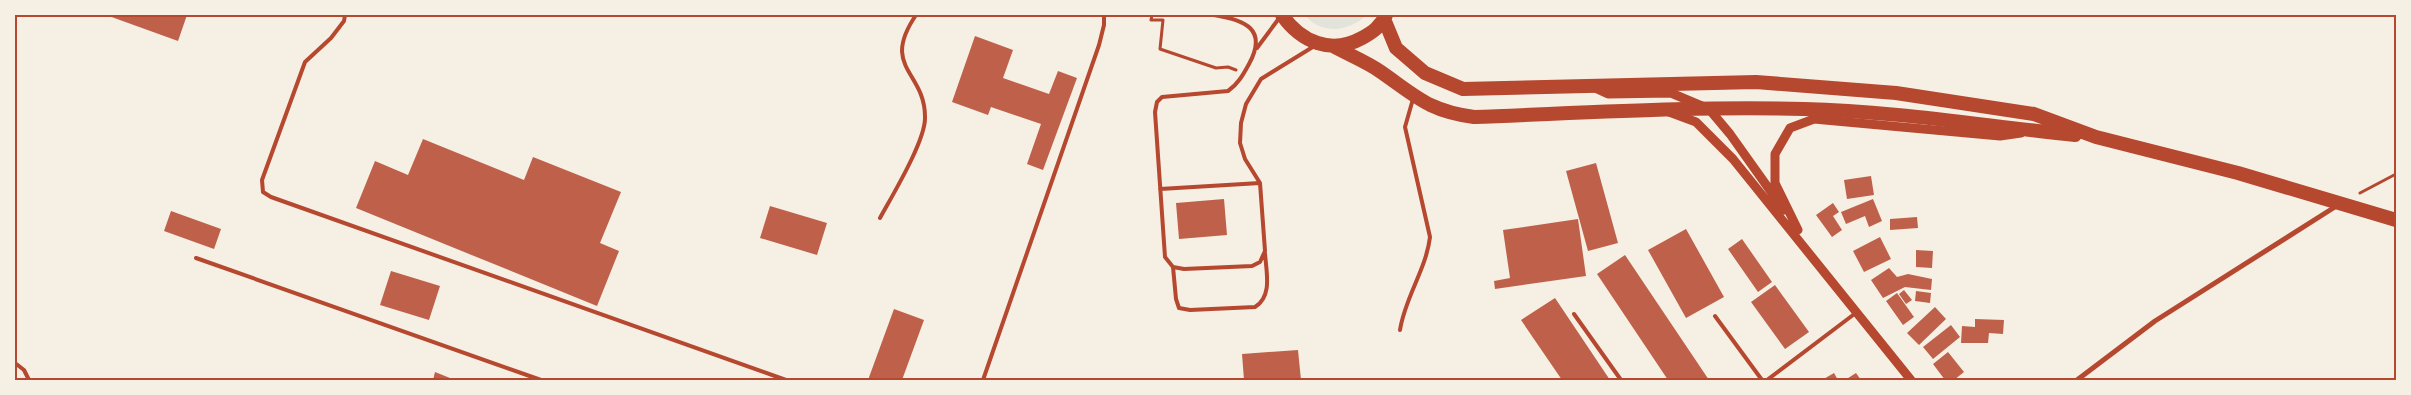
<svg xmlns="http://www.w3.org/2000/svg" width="2411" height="395" viewBox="0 0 2411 395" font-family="'IBM Plex Serif',serif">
	<rect width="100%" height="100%" fill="#f6efe4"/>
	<path fill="#e2e4dc" d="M1305,15h61c-16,17 -46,20 -61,0z"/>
	<path fill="#bf614a" d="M106,15h81l-9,26z
		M975,36l38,14 -10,28 46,16 9,-23 19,7 -34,92 -16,-6 14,-40 -50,-17 -3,8 -36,-13z
		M423,139l101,41 9,-23 88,35 -21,51 19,8 -22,55 -241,-98 19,-47 33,14z
		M1596,163l22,80 -30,8 -22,-80z
		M1871,176l3,19 -27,4 -3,-19z
		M1224,199l3,36 -48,4 -3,-36z
		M1873,199l9,22 -13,6 -4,-11 -19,8 -5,-12z
		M1833,203l6,9 -6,4 9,14 -10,7 -16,-22z
		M770,206l57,17 -10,32 -57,-17z
		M171,211l50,18 -7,20 -50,-18z
		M1917,217l1,11 -28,2v-11z
		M1578,219l8,57 -91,13 -1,-8 16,-3 -7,-48z
		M1686,229l38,68 -38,21 -38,-68z
		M1880,237l11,22 -27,13 -11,-21z
		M1742,239l30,43 -14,10 -30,-43z
		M1916,250l17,1 -1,17 -16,-1z
		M1625,255l84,125h-41l-71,-106z
		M1889,268l8,9 11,-3 24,5 -1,11 -26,-3 -22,11 -12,-18z
		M391,271l49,15 -11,34 -49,-15z
		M1775,285l34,47 -24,17 -34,-47z
		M1904,290l8,10 -6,4 -7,-10z
		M1916,291l15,2 -1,10 -15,-2z
		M1897,293l17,24 -11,8 -17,-24z
		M1555,298l55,82h-48l-41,-60z
		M1935,307l11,12 -27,26 -12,-12z
		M894,309l30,11 -22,60h-34z
		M1975,319l29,1 -1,14 -14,-1 -1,10h-27l1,-17 13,1z
		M1951,325l9,12 -27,22 -10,-12z
		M1298,350l3,30h-57l-2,-26z
		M1948,352l16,20 -10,8h-9l-12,-16z
		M435,372l20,8h-22z
		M1834,373l4,7h-16z
		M1856,373l5,7h-16z"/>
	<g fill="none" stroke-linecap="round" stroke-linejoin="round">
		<path stroke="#b5482f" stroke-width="3" d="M1152,15l-1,5h12l-3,29 56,19 12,-1 8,3
			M2360,193l36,-19"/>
		<path stroke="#b5482f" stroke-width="4" d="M345,15l-1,6 -13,17 -26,24 -43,118 1,12 8,5 515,183
			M1214,15c31,5 54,14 35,49 -6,11 -11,20 -21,27l-66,6 -5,5 -2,10 10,145 8,10 11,2 68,-3 8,-4 5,-11 -5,-68 -15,-24 -5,-16 1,-20 5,-19 15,-25 55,-34
			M1257,48l23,-31
			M1160,189l100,-6
			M880,218c12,-22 46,-78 45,-101 0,-46 -45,-49 -9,-102
			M196,258l345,122
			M1173,267l3,32 3,9 11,2 65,-3c18,-11 11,-36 10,-54
			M1574,314l47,66
			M1715,316l47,64
			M1400,330c5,-33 26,-60 30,-93l-25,-110 8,-28
			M15,363l9,7 5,10
			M983,380l116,-335 5,-20v-10
			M1767,380l90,-68"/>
		<path stroke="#b5482f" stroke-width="5" d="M2077,380l78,-59 183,-116"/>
		<path stroke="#b5482f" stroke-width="9" d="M1595,88l13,6 63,-1 38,16 21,25 54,76
			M1669,112l27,10 37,37 178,221
			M1798,230l-23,-47v-29l15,-26 24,-9 186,17 21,-3"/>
		<path stroke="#b5482f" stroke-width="14" d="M1282,15c19,27 49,40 80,23 11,-6 18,-11 24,-23
			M1384,19l12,29 29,25 38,16 293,-7 140,11 138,21 62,23 142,36 158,47
			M1333,46c16,9 34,16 48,26 36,25 48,39 93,45 109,-4 220,-11 330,-8 91,2 181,17 271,26"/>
	</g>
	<rect width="2411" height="395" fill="none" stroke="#f6efe4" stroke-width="32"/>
	<rect x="16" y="16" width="2379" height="363" fill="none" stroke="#b5482f" stroke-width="2"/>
</svg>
